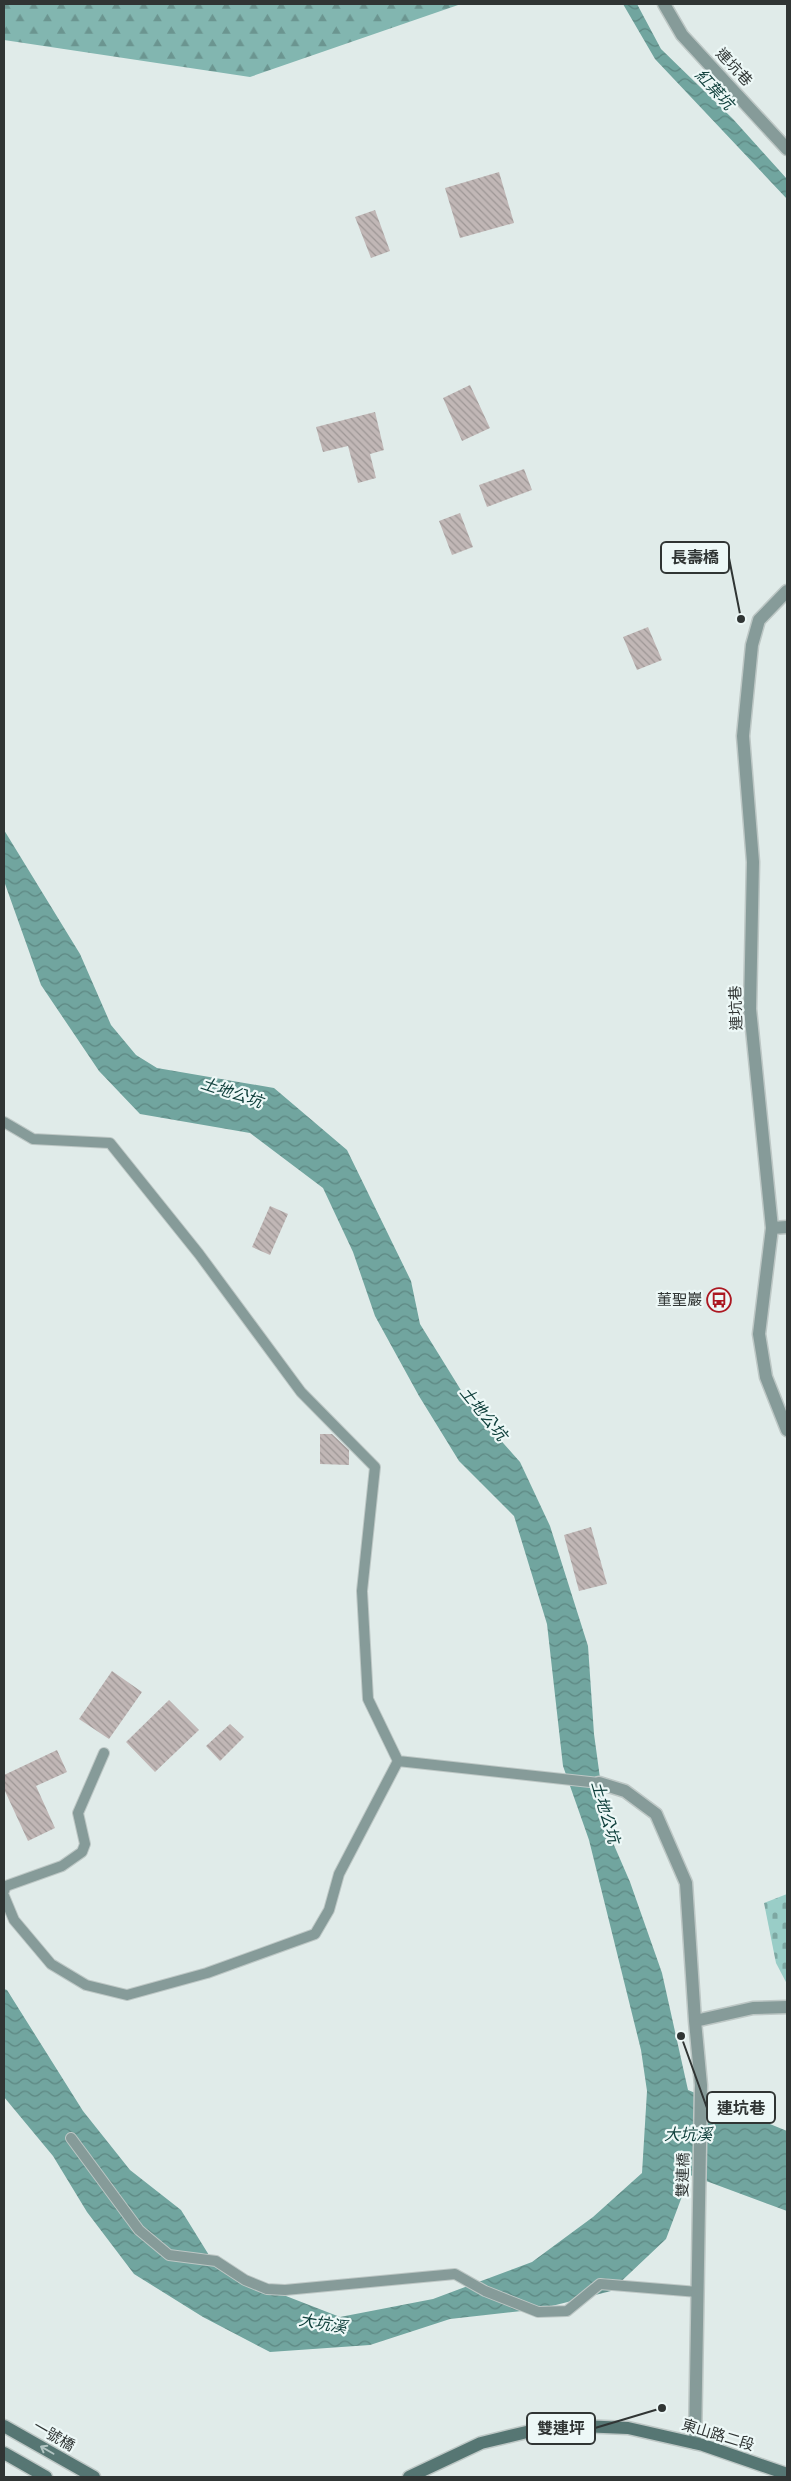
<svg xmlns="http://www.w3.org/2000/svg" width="791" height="2481" viewBox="0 0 791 2481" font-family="'Zilla Slab','Noto Sans TC',serif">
	<defs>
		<pattern id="forest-firs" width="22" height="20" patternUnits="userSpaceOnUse" patternTransform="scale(1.25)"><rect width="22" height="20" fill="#82b6b0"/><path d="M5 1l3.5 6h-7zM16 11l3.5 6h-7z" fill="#6b9590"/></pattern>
		<pattern id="cemetery-stones" width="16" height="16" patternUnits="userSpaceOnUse" patternTransform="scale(1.25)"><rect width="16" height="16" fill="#99cdc7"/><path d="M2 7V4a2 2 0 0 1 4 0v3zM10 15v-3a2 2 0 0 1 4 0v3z" fill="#7da7a2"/></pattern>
		<pattern id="water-waves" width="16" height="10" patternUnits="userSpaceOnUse" patternTransform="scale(1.25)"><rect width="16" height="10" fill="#71a59f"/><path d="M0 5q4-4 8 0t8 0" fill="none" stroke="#5d8782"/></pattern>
		<pattern id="building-back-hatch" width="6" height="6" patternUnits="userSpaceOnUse" patternTransform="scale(1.25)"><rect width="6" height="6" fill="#c1b7b6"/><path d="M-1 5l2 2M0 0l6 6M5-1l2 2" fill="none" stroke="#9d9695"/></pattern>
	</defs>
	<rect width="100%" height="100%" fill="#e0ebe9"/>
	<path fill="url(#forest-firs)" d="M4,4h457l-211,73 -246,-37z"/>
	<path fill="url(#cemetery-stones)" d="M787,1894v90l-11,-21 -12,-60z"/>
	<path fill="url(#water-waves)" d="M623,4h14l24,45 72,70 54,60v20l-132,-140z
		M4,830l76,124 31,71 25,30 21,13 117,20 73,62 64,131 9,43 52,84 48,54 30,64 38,120 6,88 13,95 23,53 32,91 26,117 99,41v80l-97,-36 -24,64 -55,52 -71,18 -90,10 -80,26 -100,7 -67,-35 -69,-43 -47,-62 -34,-56 -49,-59v-108l3,1 76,121 47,59 51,40 31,50 56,29 72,28 93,-18 99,-37 61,-45 49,-44 5,-82 -6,-41 -52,-210 -26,-74 -16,-142 -33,-108 -55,-55 -40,-65 -44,-80 -22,-64 -30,-64 -73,-55 -110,-19 -41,-43 -58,-86 -37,-104z"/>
	<path fill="url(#building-back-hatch)" d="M499,172l15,51 -54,15 -15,-50z
		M375,210l15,41 -19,7 -16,-41z
		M470,385l20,43 -28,13 -19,-43z
		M375,412l9,38 -14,4 6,24 -18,5 -10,-37 -25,6 -7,-25z
		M524,469l8,21 -45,17 -8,-22z
		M460,513l13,34 -21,8 -13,-34z
		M648,627l14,33 -25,10 -14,-33z
		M270,1206l18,8 -18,41 -18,-8z
		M320,1434h12l17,16v15l-29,-1z
		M591,1527l16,57 -28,7 -15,-56z
		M112,1671l30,21 -33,47 -30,-20z
		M169,1700l30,30 -44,42 -29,-30z
		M230,1724l14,13 -24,24 -14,-15z
		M57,1750l10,22 -31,14 19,42 -27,13 -24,-52v-14z"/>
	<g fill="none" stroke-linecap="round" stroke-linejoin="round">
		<g stroke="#bdc7c5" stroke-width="12">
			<path id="service" d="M4,1122l29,17 77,4 89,111 102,138 74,75 -13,124 6,108 30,62
				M4,1891l2,-5 56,-20 20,-14 3,-8 -7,-31 26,-60
				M4,1896l10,24 37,44 35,21 41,10 80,-22 108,-39 14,-24 10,-36 59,-113 201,22
				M71,2138l68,92 30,25 47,6 29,19 22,9 18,1 170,-16 30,17 53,21 29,-1 33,-27 98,8"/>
		</g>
		<g stroke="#bdc7c5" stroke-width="15">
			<path id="minor" d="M664,4l18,31 105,114
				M787,591l-28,29 -7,25 -9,91 10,126 -3,147 22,219 -13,106 7,43 21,53
				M772,1228l15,-1
				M599,1783l26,8 31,23 30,69 9,138
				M695,2443l6,-358 -6,-64 58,-13 34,-1"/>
		</g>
		<g stroke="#bdc7c5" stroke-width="15">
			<path id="secondary" d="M4,2426l90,51
				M4,2453l42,24
				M409,2477l72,-34 75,-18 72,3 75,17 84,29"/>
		</g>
		<use href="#service" stroke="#869b99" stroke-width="10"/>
		<use href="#minor" stroke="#869b99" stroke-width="12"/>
		<use href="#secondary" stroke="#567673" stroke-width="12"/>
	</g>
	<defs><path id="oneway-shaft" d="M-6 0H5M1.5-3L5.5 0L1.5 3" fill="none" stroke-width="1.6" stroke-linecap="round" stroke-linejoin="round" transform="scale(1.25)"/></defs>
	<use stroke="#b1c4c2" href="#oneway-shaft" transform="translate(47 2450) rotate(-150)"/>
	<defs>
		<g id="bus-ring" transform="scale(1.25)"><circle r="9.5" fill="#edf8f7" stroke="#ac1822" stroke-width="1.5"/><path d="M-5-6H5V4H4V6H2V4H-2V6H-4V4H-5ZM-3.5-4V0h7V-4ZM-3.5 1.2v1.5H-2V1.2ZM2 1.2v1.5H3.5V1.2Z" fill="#ac1822"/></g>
	</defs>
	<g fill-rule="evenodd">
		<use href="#bus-ring" x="719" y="1300"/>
	</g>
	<g text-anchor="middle" stroke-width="4.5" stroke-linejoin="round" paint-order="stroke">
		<g font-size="15" fill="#303534" stroke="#edf8f7">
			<text transform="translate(734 67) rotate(47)" y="5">連坑巷</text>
			<text transform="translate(736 1008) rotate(-92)" y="5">連坑巷</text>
			<text transform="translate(683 2175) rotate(-89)" y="5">雙連橋</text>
			<text transform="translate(718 2435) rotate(17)" y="5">東山路二段</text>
			<text transform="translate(54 2436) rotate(30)" y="5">一號橋</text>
		</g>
		<g font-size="15" fill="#303534" stroke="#edf8f7" text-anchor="end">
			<text x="702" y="1305">董聖巖</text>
		</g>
		<g font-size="16" font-style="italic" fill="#10403c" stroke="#edf8f7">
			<text transform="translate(715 89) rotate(47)" y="6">紅葉坑</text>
			<text transform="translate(232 1092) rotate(18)" y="6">土地公坑</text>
			<text transform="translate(484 1413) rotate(51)" y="6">土地公坑</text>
			<text transform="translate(606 1812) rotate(74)" y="6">土地公坑</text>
			<text x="688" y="2140">大坑溪</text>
			<text transform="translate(323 2323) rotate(10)" y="6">大坑溪</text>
		</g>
	</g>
	<path fill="none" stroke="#303534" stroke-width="2" d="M741 619L729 558M681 2036L707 2108M662 2408L595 2428"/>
	<g fill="#303534" stroke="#edf8f7" stroke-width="2">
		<circle cx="741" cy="619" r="5"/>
		<circle cx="681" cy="2036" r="5"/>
		<circle cx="662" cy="2408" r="5"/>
	</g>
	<g fill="#edf8f7" stroke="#303534" stroke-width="2">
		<rect x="661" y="542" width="68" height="31" rx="5"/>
		<rect x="707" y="2092" width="68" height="31" rx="5"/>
		<rect x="527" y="2413" width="68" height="31" rx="5"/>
	</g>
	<g font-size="16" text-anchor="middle" font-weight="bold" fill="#303534">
		<text x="695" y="563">長壽橋</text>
		<text x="741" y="2114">連坑巷</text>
		<text x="561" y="2434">雙連坪</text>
	</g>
	<rect width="791" height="2481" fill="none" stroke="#303534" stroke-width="10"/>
</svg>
